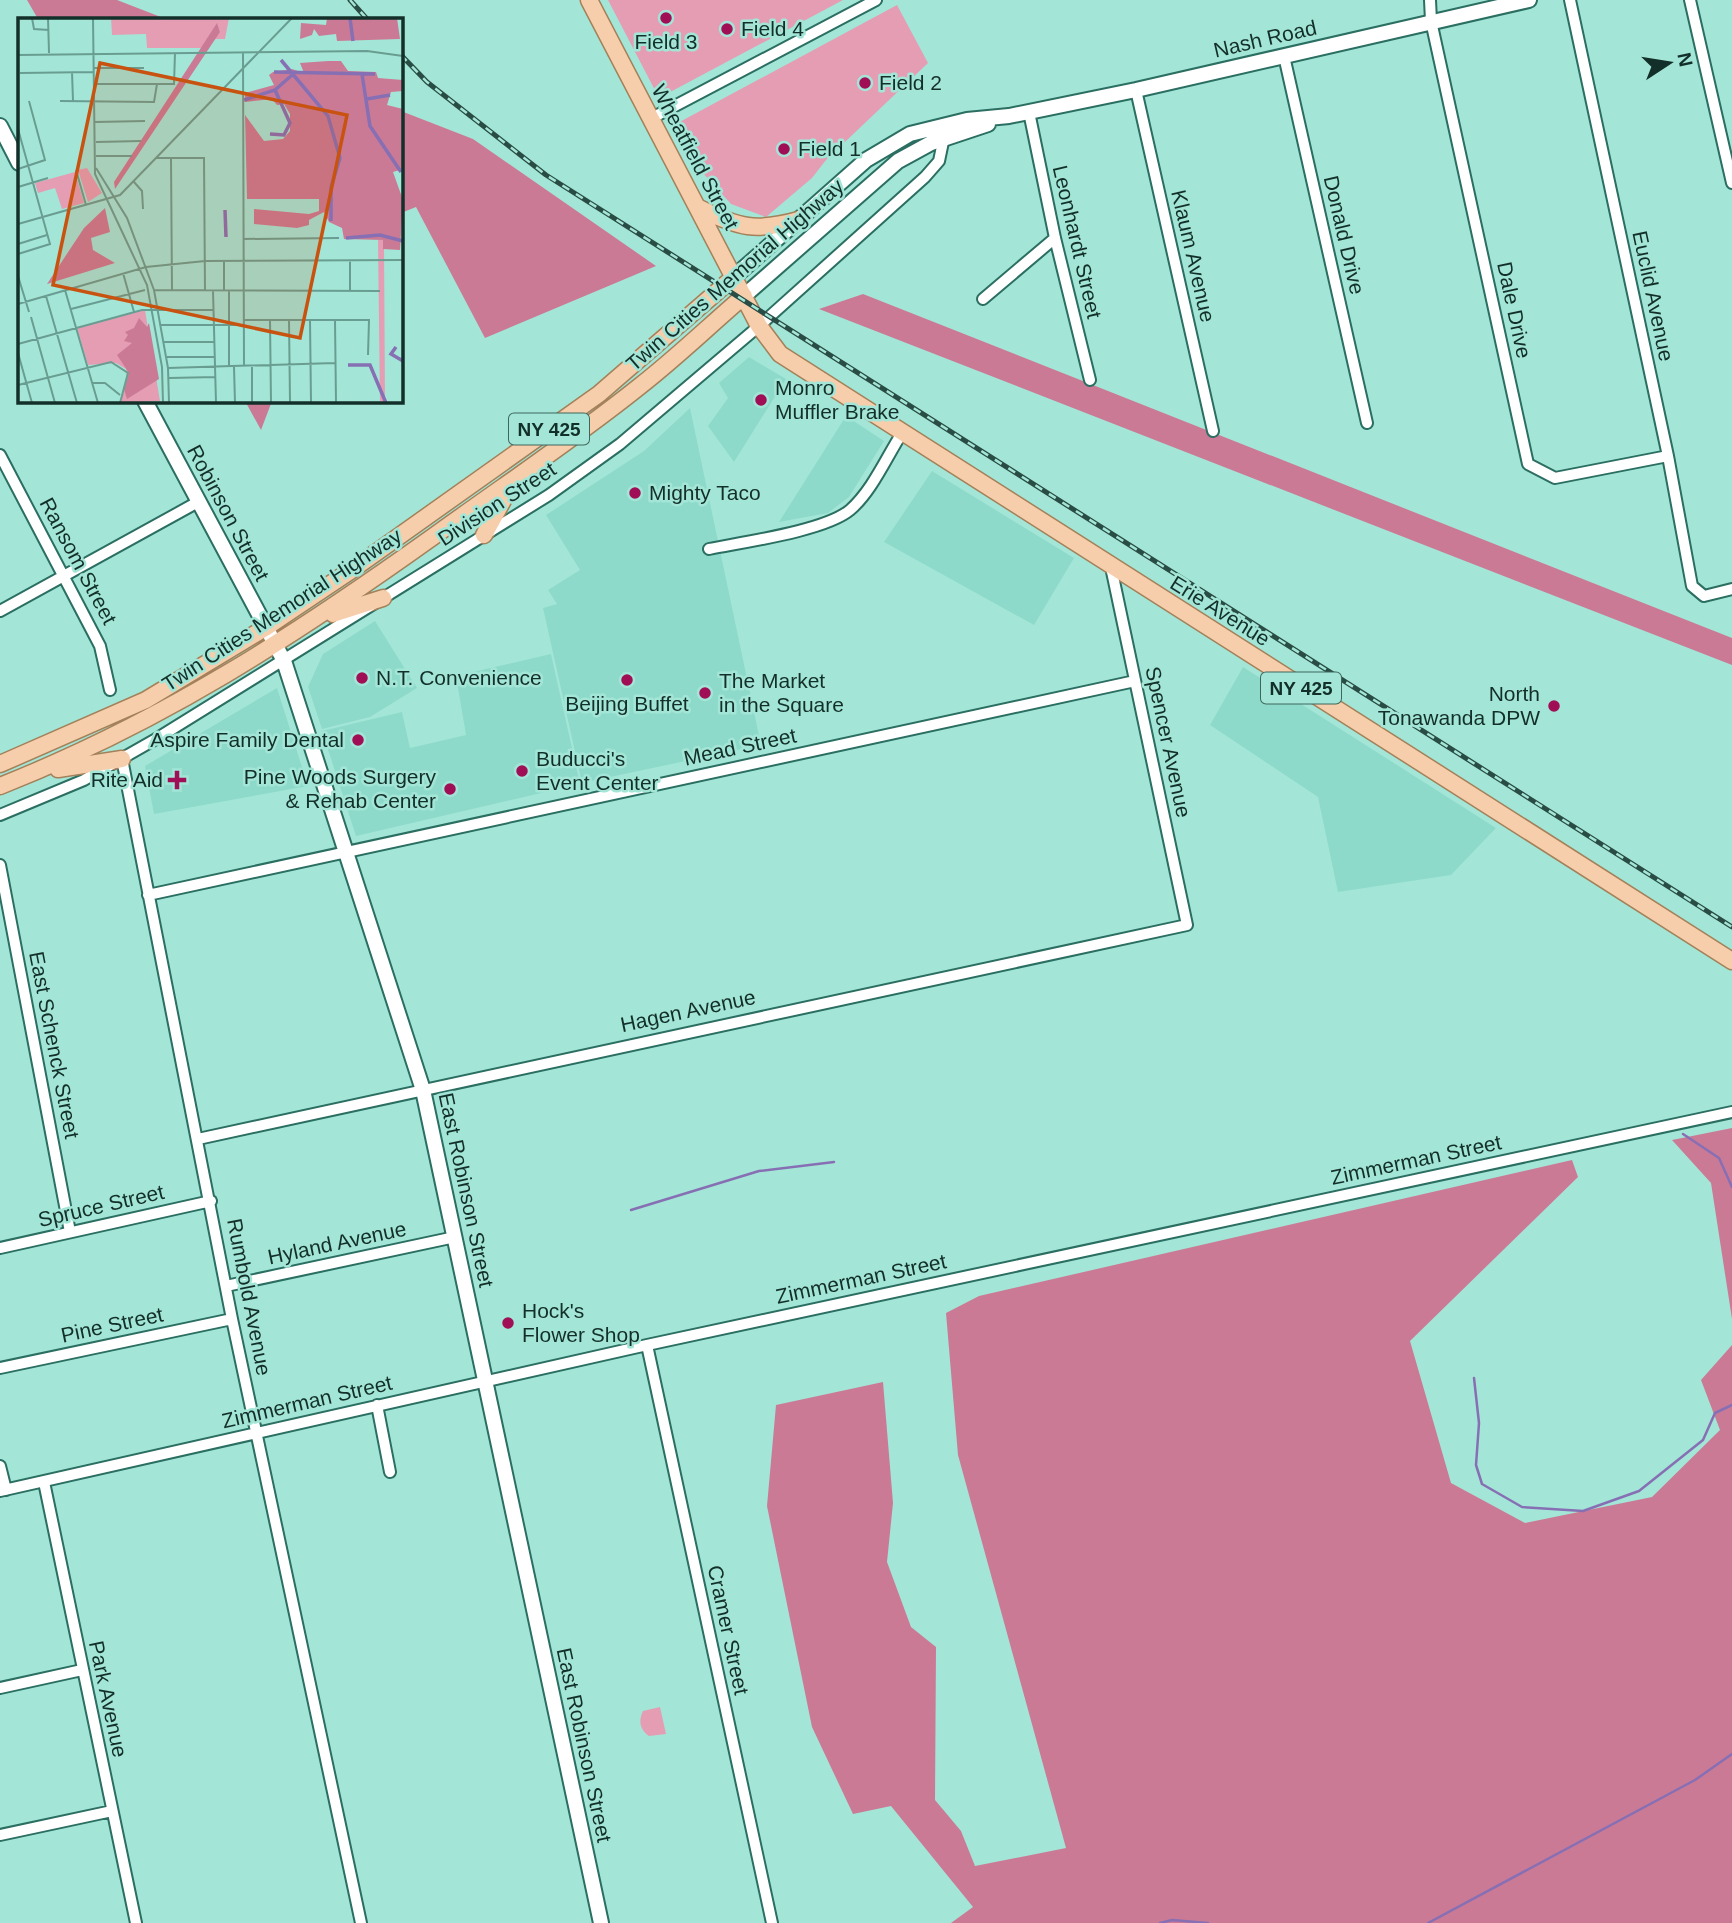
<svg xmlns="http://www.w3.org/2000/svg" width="1732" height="1923" viewBox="0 0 1732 1923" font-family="Arial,sans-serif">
	<rect width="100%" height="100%" fill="#a3e6d7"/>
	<path fill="#8edaca" d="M749,357l37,22 -52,83 -26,-36 20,-28 -9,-15z
		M690,408l71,337 -179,38 -39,-175 14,-4 -9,-14 32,-20 -34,-55 98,-64z
		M846,416l38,25 -35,56 -21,16 -49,9z
		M932,471l142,87 -40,67 -150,-83z
		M375,621l42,67 -47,29 -48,12 -14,-42 15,-33z
		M551,654l29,130 -224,52 -34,-105 80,-19 8,36 56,-13 -10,-59z
		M1243,667l253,161 -45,47 -113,17 -20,-95 -108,-72z
		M277,688l31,98 -154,28 -9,-48z"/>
	<path fill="#e49db3" d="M608,0h235l-184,98z
		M897,5l31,58 -102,97 -14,18 -46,39 -35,-13 -38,-42 -19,-37z
		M660,1707l6,27 -17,2c-9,-7 -11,-14 -6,-25z"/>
	<path fill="#cb7a95" d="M27,0h90l49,19h-128z
		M401,111l72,28 183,127 -171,72 -69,-131 -15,6z
		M863,294l869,344v27l-913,-356z
		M245,401h27l-11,29z
		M1732,1128v191l-21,-136 -39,-43z
		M1572,1160l6,17 -168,164 41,142 74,40 127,-26 68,-67 -19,-50 31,-35v578h-781l22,-16 -82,-101 -38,8 -41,-87 -45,-221 9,-101 107,-23 10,121 -6,59 24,65 25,20 -1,153 26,31 14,35 91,-18 -108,-393 -12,-142 33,-17z"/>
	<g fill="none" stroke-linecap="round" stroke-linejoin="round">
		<path stroke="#876fb4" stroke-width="2.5" d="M1683,1134l36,24 13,29
			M631,1210l128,-39 75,-9
			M1474,1378l5,45 -3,42 6,19 40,23 61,4 56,-20 64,-51 12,-27 17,-8
			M1160,1923l12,-3 36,3
			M1428,1923l267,-143 37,-26"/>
		<g stroke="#2b6e62" stroke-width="14">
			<path id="street" d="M1430,0l1,21 97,443 27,14 113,-22
				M1570,0l98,456 24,130 12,10 28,-7
				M1690,0l42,183
				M1284,56l83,367
				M1136,90l77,341
				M1029,112l26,126 35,142
				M652,118l224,-118
				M983,299l72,-61
				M0,455l100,191 10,44
				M709,549c34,-7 116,-18 141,-39 22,-19 36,-52 52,-77
				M0,611l198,-109
				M122,759l110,560 129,604
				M0,815l84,-35 72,-41 393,-244 71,-51 139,-118 166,-149 14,-16 5,-24
				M0,865l70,367
				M148,895l987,-214
				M198,1139l989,-214 -76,-358
				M0,1248l211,-47
				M226,1286l229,-49
				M647,1345l125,578
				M0,1368l232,-49
				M377,1405l13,67
				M0,1466l6,24
				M44,1482l92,441
				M0,1491l647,-146 1085,-233
				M0,1688l82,-18
				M0,1835l112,-24"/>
		</g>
		<g stroke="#2b6e62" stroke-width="18">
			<path id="secondary" d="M0,126l19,37
				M734,277l132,-117 44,-26 57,-14 42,-4 127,-26 393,-90
				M744,296l154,-135 33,-18 57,-19
				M145,401l139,260 139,429 178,833"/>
		</g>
		<g stroke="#a3815a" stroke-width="19">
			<path id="primary" d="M589,0l170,326 21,28 952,607
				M699,208c40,20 57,24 100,12
				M484,535l29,-53
				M333,614l50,-16
				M0,764l146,-64 119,-72 88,-59 246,-175 135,-117
				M58,769l64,-10
				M0,786c162,-64 294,-150 434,-250 69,-50 140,-97 206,-150 36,-28 69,-60 104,-90"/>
		</g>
		<use href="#street" stroke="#fff" stroke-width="10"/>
		<use href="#secondary" stroke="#fff" stroke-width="14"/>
		<use href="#primary" stroke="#f7ceac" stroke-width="16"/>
		<g stroke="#294c44" stroke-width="5">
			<path id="rail" d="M350,0l17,19
				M401,55l26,27 119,93 1186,752"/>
		</g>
		<use href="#rail" stroke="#a3e6d7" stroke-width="2.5" stroke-dasharray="8" stroke-linecap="butt"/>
	</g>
	<g fill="#a00f56" stroke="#a3e6d7" stroke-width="2.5">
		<circle cx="666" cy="18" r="7"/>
		<circle cx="727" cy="29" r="7"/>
		<circle cx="865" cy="83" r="7"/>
		<circle cx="784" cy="149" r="7"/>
		<circle cx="761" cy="400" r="7"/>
		<circle cx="635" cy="493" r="7"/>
		<circle cx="362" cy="678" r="7"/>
		<circle cx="627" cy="680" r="7"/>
		<circle cx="705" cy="693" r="7"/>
		<circle cx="1554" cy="706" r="7"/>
		<circle cx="358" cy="740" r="7"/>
		<circle cx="522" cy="771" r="7"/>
		<path d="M173.5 769.5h7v7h7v7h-7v7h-7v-7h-7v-7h7z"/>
		<circle cx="450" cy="789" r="7"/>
		<circle cx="508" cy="1323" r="7"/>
	</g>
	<g text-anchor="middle" stroke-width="5" stroke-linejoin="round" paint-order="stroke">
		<g fill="#a3e6d7" stroke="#3e665d" stroke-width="2">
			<rect x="509" y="413.5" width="80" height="31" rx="5"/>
			<rect x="1261" y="672.5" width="80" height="31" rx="5"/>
		</g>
		<g font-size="19" font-weight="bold" fill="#132f29">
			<text x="549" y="436">NY 425</text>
			<text x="1301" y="695">NY 425</text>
		</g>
		<g font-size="21" fill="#132f29" stroke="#a3e6d7" text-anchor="start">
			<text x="741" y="36">Field 4</text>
			<text x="666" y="49" text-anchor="middle">Field 3</text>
			<text x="879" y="90">Field 2</text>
			<text x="798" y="156">Field 1</text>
			<text x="775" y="395">Monro<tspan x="775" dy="24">Muffler Brake</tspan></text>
			<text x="649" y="500">Mighty Taco</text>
			<text x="376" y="685">N.T. Convenience</text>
			<text x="719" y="688">The Market<tspan x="719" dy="24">in the Square</tspan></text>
			<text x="1540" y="701" text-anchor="end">North<tspan x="1540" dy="24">Tonawanda DPW</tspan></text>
			<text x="627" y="711" text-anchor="middle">Beijing Buffet</text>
			<text x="344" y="747" text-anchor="end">Aspire Family Dental</text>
			<text x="536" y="766">Buducci's<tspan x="536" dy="24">Event Center</tspan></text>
			<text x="436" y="784" text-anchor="end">Pine Woods Surgery<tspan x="436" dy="24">&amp; Rehab Center</tspan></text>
			<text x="163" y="787" text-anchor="end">Rite Aid</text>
			<text x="522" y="1318">Hock's<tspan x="522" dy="24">Flower Shop</tspan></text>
		</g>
		<g font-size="21" fill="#132f29" stroke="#a3e6d7">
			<text transform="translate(1265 39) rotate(-13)" y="7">Nash Road</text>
			<text transform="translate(695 157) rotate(62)" y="7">Wheatfield Street</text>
			<text transform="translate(1344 235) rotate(77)" y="7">Donald Drive</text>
			<text transform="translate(1077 242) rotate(77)" y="7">Leonhardt Street</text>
			<text transform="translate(1193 256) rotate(77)" y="7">Klaum Avenue</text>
			<text transform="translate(735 275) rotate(-41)" y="7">Twin Cities Memorial Highway</text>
			<text transform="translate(1653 296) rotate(78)" y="7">Euclid Avenue</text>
			<text transform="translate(1514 310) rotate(78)" y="7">Dale Drive</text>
			<text transform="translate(497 504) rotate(-33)" y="7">Division Street</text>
			<text transform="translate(228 513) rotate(62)" y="7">Robinson Street</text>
			<text transform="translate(78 561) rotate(62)" y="7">Ransom Street</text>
			<text transform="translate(282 610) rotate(-33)" y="7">Twin Cities Memorial Highway</text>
			<text transform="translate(1220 611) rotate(32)" y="7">Erie Avenue</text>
			<text transform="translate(1168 742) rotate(78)" y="7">Spencer Avenue</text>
			<text transform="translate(740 747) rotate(-12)" y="7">Mead Street</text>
			<text transform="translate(688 1011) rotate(-12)" y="7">Hagen Avenue</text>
			<text transform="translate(54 1045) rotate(79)" y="7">East Schenck Street</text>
			<text transform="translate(1416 1160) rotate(-12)" y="7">Zimmerman Street</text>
			<text transform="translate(466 1190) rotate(78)" y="7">East Robinson Street</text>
			<text transform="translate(101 1206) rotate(-13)" y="7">Spruce Street</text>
			<text transform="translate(337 1243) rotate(-12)" y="7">Hyland Avenue</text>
			<text transform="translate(861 1279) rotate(-12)" y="7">Zimmerman Street</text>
			<text transform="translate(249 1297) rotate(79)" y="7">Rumbold Avenue</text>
			<text transform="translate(112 1325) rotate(-12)" y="7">Pine Street</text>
			<text transform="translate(307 1402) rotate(-13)" y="7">Zimmerman Street</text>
			<text transform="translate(728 1630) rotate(78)" y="7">Cramer Street</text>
			<text transform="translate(108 1699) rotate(78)" y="7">Park Avenue</text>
			<text transform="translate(584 1745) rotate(78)" y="7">East Robinson Street</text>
		</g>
	</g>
	<g transform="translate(18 18)">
		<rect width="385" height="385" fill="#a3e6d7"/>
		<path d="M93,0h118l-4,21h-11l6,-7 -3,-8 -14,24h-56l-1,-14 -34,1zM69,150l15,25 -14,9 -10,-32zM57,154l9,31 -22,6 -7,-21 -17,5 -3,-10zM360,222h6l1,163h-5zM127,292l15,91 -40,2 7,-21 -1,-13 -10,-6 -28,2 -11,-37z" fill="#e49db3"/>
		<path d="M309,0h70l3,21 -63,2 -1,-7 -17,2 -5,-7 -2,6 -12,4 1,-16 25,2zM199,5l3,9 -105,157 -1,-7zM310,43h13l7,10 28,1 2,6 25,2v11l-12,1 -4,13 16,4v60l-10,3 10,28 -3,50 -17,-1v-9l-39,-1 -2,-11 -13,-6 -5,-10 -15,8v5l-12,3 -43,-4v-15l55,5 10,-3v-12h-72l-2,-84 19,26 19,-2 7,-8v-17l-6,-10 -7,1 -5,-6 -27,3v-9l29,-8 -5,-10 4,-3 19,-3 12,4 -4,-10zM87,190l5,24 -19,6 2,12 22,13 -68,21 37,-56zM121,300l8,9 2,-4 10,56 -32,20 -3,-10 5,-16 -12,-18 15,-12 -8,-2 4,-6 -3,-3 9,-4z" fill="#cb7a95"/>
		<path fill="none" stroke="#876fb4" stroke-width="3.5" d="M332,0l3,23M263,42l47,56 12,42 -9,29v34M256,54l101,2M344,56l8,52 31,46M349,81l23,-4M226,82l31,-10 17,-15M252,116l14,1 6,-12 -15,-33M207,192l1,27M328,220l34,-3 23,6M378,329l-5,7 12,7M330,347h22l16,38"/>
		<path fill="none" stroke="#699d91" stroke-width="2" d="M14,0l2,11 15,1M30,0l1,35M75,0l2,156 52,111 15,82 1,36M225,35l1,314M0,37l349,-4 36,5M76,50h50M54,54l1,29M2,55l74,-1M77,66h79l1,-31M42,83l94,1 3,-18M77,104l50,-1M0,111l32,115 -32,10M78,124l45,-1M78,138h36M138,140h48l1,133M153,140l1,132M78,150l31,50 27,72 14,78 1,35M0,151l27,-9 -16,-59M58,152l10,35M116,164l8,9 1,18M0,169l30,-9M0,206l102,-29 172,-177M225,221l96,-1M0,226l29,-9M206,243v30M105,255l11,39M0,258l11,36M47,272l33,113M136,272l226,1M195,273l3,112M211,273v76M332,273v-31M28,278l31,107M0,286l128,-37 59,-6 198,-1M53,291l74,-19M13,299l24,86M226,302h125l-1,35M252,302l1,83M271,302l1,83M292,302l1,83M317,302l1,83M143,307h83M146,324h50M0,326l124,-34h71M0,335l14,50M149,339h47M216,349l1,36M234,349v36M150,350l167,-5M151,360l47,-1M75,365h12l15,12M0,367l93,-23 17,11 -8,30"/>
		<path fill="#c85310" fill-opacity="0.15" stroke="#c85310" stroke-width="3.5" d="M82,45l247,52 -47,223 -247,-53z"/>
		<rect width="385" height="385" fill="none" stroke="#132f29" stroke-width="3.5"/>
	</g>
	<g transform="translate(1669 63) rotate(78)" stroke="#a3e6d7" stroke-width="5" paint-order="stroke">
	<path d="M0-5L12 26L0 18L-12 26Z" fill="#132f29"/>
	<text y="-10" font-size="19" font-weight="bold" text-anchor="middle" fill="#132f29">N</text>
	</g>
</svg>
